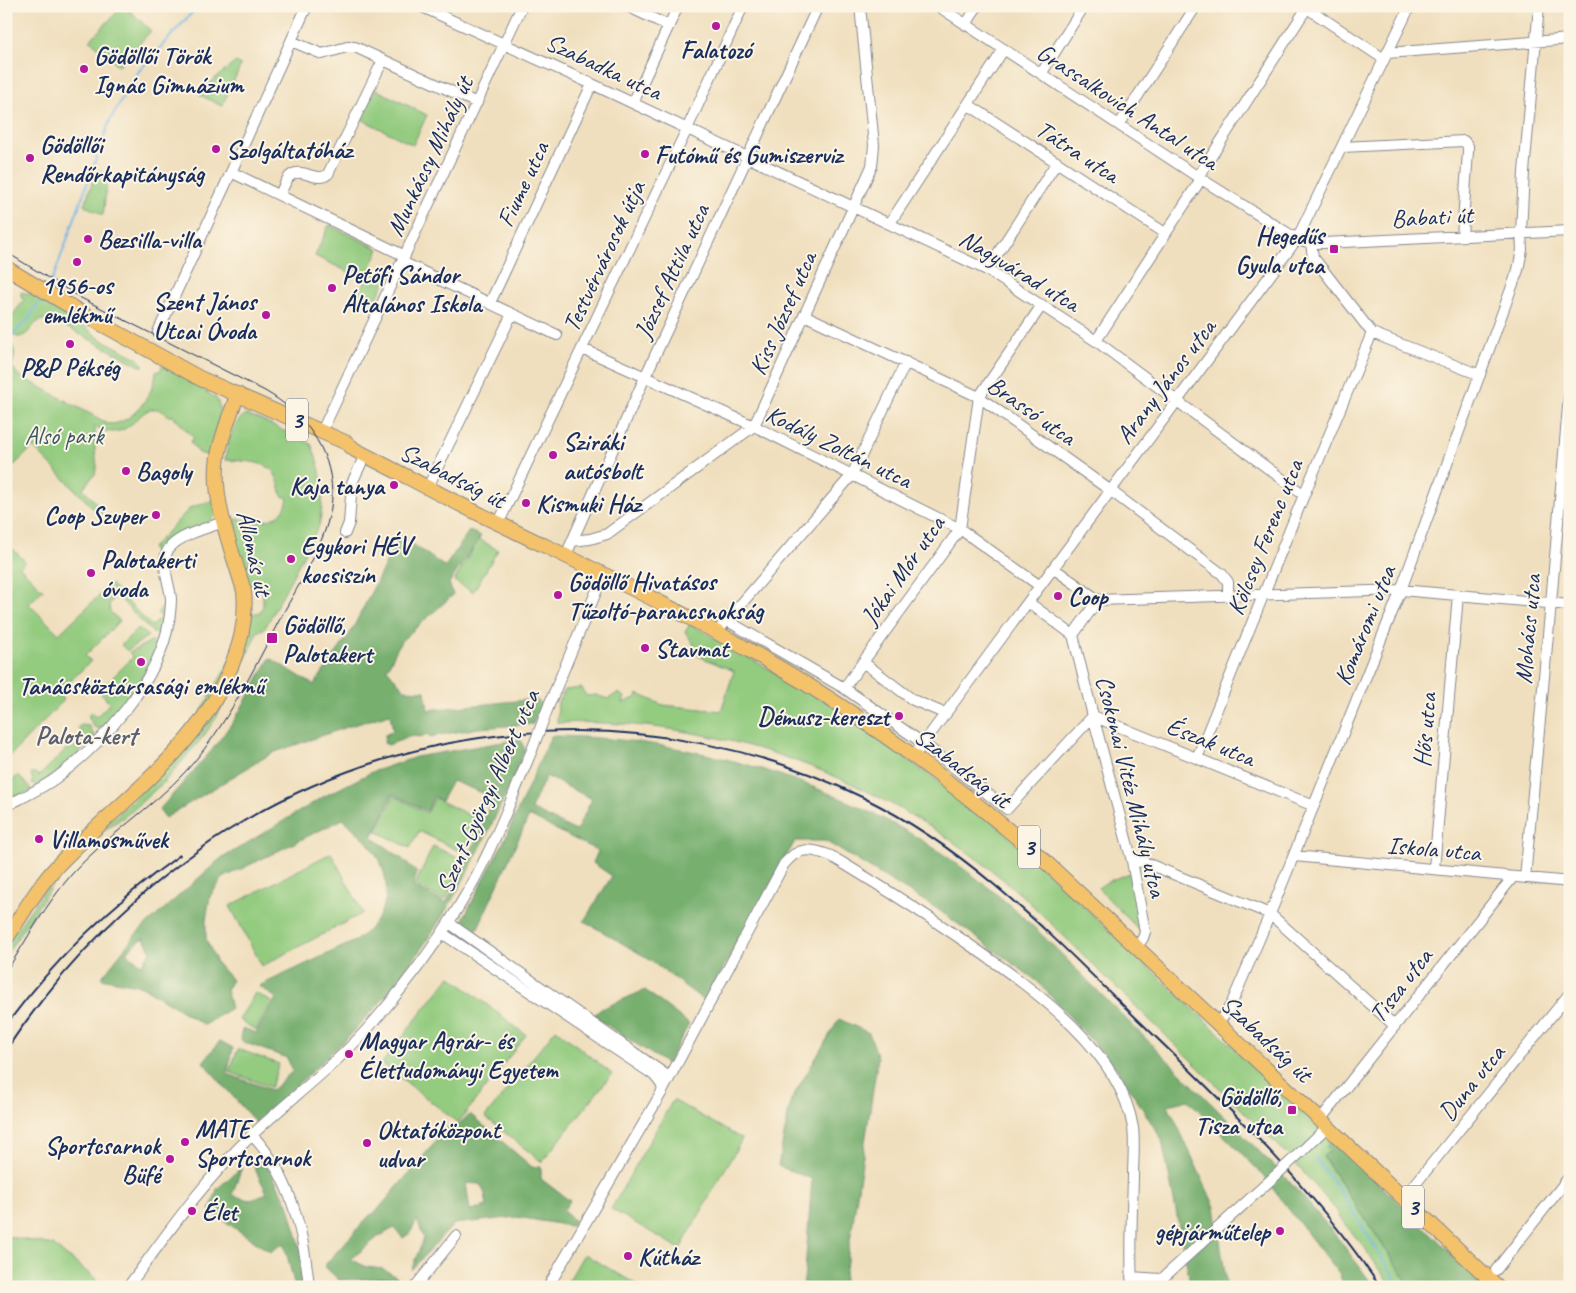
<svg xmlns="http://www.w3.org/2000/svg" width="1576" height="1293" viewBox="0 0 1576 1293" font-family="Caveat,sans-serif">
	<rect width="100%" height="100%" fill="#fcf5e5"/>
	<filter id="ink" filterUnits="userSpaceOnUse"><feTurbulence type="fractalNoise" baseFrequency=".02" numOctaves="2"/><feDisplacementMap in="SourceGraphic" scale="10" xChannelSelector="R" yChannelSelector="G"/><feConvolveMatrix kernelMatrix="1 2 1 2 8 2 1 2 1" color-interpolation-filters="sRGB"/></filter>
	<filter id="wash" filterUnits="userSpaceOnUse"><feTurbulence type="fractalNoise" baseFrequency=".0096" numOctaves="4" result="noise"/><feDisplacementMap in="SourceGraphic" scale="20" xChannelSelector="R" yChannelSelector="G"/><feGaussianBlur stdDeviation="1.12" result="paint"/><feColorMatrix in="noise" values="0 0 0 0 0 0 0 0 0 0 0 0 0 0 0 0 0 1.4 0 .05"/><feComposite in="paint" operator="in"/></filter>
	<g filter="url(#wash)">
		<rect width="100%" height="100%" fill="#f0dfbe"/>
		<path fill="#93cb7f" stroke="#577d6e" d="M123,6h2l26,25 -33,35 -28,-26z
			M236,62l5,3 -19,41 -22,-11 4,-8z
			M375,89l52,26 -14,30 -52,-26z
			M97,170l11,5 -5,40 -19,-10z
			M329,225l50,24 -14,31 -50,-24z
			M372,267l16,8 -13,27 -16,-7z
			M21,292l13,3 43,26 22,17 38,20 7,8h-4l-87,-46c-24,-4 -19,17 -36,17l-11,-8v-5l18,-24 -3,-4z
			M6,339c11,9 9,16 6,27l6,9 91,49c23,1 46,-31 47,-52l5,-2 1,-6 54,34c8,11 0,40 -4,53l-6,4 -7,-2 -9,-11 4,-4 -22,-23 -2,2c-31,-30 -34,34 -75,9v26l2,14 -2,8 -12,14 20,23 -3,4 -67,-68 -27,26z
			M245,415l14,4 52,25c12,27 14,53 8,82l-54,102 -8,4 -20,46 -21,40 -13,19 -38,44 -36,32 -31,22 -20,20 -25,29 -47,71v-10l53,-76 114,-107 76,-136 3,-12 8,-2 3,-6v-14l-7,-8 -5,1 -4,-2 -16,-55 4,-9h4c20,3 45,5 49,-21l-6,-2c-2,-8 -4,-19 -10,-26 -11,-10 -33,-9 -47,-10 2,-13 7,-38 20,-45z
			M210,501h3l3,12 -7,10 -49,31h-4l-5,-5 39,-41z
			M479,539l19,11 -25,42 -19,-11z
			M6,542l19,19 -5,6 23,23 -14,14 30,30 52,-50 6,7v3l-8,10 1,8 10,9 -35,35 6,5 -33,32 6,7 -58,60z
			M123,597l29,29 9,-9 -4,-4 6,-6h3l-1,13 -2,12 -5,2 -5,-1 -31,-32z
			M690,624l144,82 155,112 344,322 -7,7 4,4 -7,6 88,130h-19l-23,-31 -3,-7 -25,-29 -4,-9 -48,-55 -261,-255c-127,-115 -297,-185 -471,-178l1,-21 7,-12 17,-2 4,8 10,-1 12,4 10,-6 7,4 -2,6 14,-6 1,-3 25,11 58,6 13,-40 -36,-15 -5,-13 -8,-11z
			M137,629h3l8,7 -21,15 -6,-6z
			M151,641l5,3 2,6c-9,15 -42,75 -57,78 -5,1 -7,-1 -10,-4l1,-2 -3,-3v-4l2,-3 5,5 14,-14 -11,-12 34,-34 -4,-4z
			M82,725l7,1 6,11 -35,34 -24,15 -5,-3 2,-2 -2,-7 2,-2 6,4 43,-43 -4,-6z
			M18,775l14,15 -26,12v-23l5,3z
			M394,796l33,17 8,-15 44,22 -16,33 -44,-22 -9,17 -34,-17z
			M433,846l31,15 -19,39 -30,-15z
			M331,853l32,60 -101,53 -32,-60z
			M1129,873l13,60 -44,-45 9,-6z
			M450,976l76,59 -68,88 -76,-60z
			M255,993l17,9 -16,28 -17,-10z
			M556,1029l56,45 -70,88 -57,-45z
			M238,1049l41,15 -8,23 -42,-15z
			M673,1100l69,39 -62,110 -69,-40z
			M6,1236l47,9 53,42h-100z
			M584,1254l57,33h-76z"/>
		<path fill="#76af6e" stroke="#486f66" fill-rule="evenodd" d="M469,531l12,5 -32,47 4,12 -52,46 -14,28 18,21 20,1 3,19 107,-11 7,5 -9,20 -55,4 -48,9 -3,-3 -5,3 -10,-1 -24,9 -4,-2 1,-8 8,-4 -3,-17 -43,13 -75,26 -107,65 -6,-8 53,-60 23,-31 35,-61 44,27 37,-53 49,-97 45,32z
			M551,736c119,1 242,33 346,90 28,15 54,33 79,52 46,34 86,77 127,118 61,61 122,121 183,182 32,35 61,70 88,109h-29l-6,-13 -80,-103 -71,-71 -20,5 47,102 12,80h-36l-29,-147 -43,-69 -82,-90 -101,-73 -111,-67h-30l-90,160 -61,-45 -60,-35 28,-45 -19,-13 5,-12 -69,-35 -53,116 -15,-9 44,-84zM546,776l46,23 -16,32 -45,-22z
			M520,739l5,11c-39,92 -81,178 -147,255 -37,42 -81,79 -122,118l-53,-61 17,-21 13,7 -6,26 45,16 21,-19 -6,-13 -44,-16 -3,-5 3,-9 13,5 20,-35 -17,-12 96,-45c35,-24 41,-60 16,-94 -7,-10 -19,-19 -28,-28l-120,59 -13,18 -4,24v19l11,24 15,17 -6,10 5,18 -27,17 -62,-39 -41,-8 35,-44 83,-74 104,-63 49,-25 44,-15zM452,781l41,16 -16,41 -31,65 -33,-17 4,-13 -17,-16 -28,-20 21,-43 34,17 7,-15 7,5zM144,938l7,14 -10,12 -15,-11 9,-9z
			M645,990l44,34 -22,40 -74,-48 8,-7z
			M839,1019l30,14 9,24 -35,230h-40l2,-15 7,-93 -34,-13 13,-66z
			M470,1114l62,53h9v12l29,22 -7,10 12,10 -4,5 -54,-9 -63,7 -43,46 13,-32 -7,-18 -7,13 -7,5 -9,-10 -16,9 -27,22 15,8 17,2 15,9 -59,2 -15,-14 46,-51 5,-2 74,-87h8zM466,1183l14,1 5,10 2,12 -17,4z
			M1333,1140l154,147h-76l-88,-131 7,-5 -4,-4z
			M261,1154l27,50 13,45 1,38h-7l-11,-44 -14,9 -60,-41 7,-22 25,-22 -10,28 17,5 18,-7 -15,-30z"/>
		<g fill="none" stroke-linecap="round" stroke-linejoin="round">
			<path stroke="#6fb5e6" stroke-width="2" d="M48,287l7,-14 55,-153 28,-48 60,-66
				M6,340l22,-20 15,-25
				M1315,1158l25,33 60,96"/>
		</g>
	</g>
	<g filter="url(#ink)">
		<g fill="none" stroke-linecap="round" stroke-linejoin="round">
			<g stroke="#86878e" stroke-width="12">
				<path id="minor" d="M420,6l172,78 395,186 109,71 208,154
					M627,6l42,20
					M938,6l260,171 99,62 14,4h13l246,-12
					M1304,6l80,53
					M966,25l11,-19
					M291,41l31,13 25,-7h8l122,56
					M1387,53l183,-14
					M1041,74l43,-68
					M633,103l45,-97
					M969,105l196,128
					M1119,125l77,-119
					M1342,147l122,-6 4,5v6l-6,84
					M231,172l174,84
					M1198,177l110,-171
					M280,195c2,-5 5,-13 9,-18 12,-12 27,7 39,-3l55,-114
					M890,223l114,-174
					M1311,243l2,14 59,76 108,42
					M402,262l155,73
					M987,270l70,-108
					M490,303l102,-219
					M804,315l175,82 132,94 111,83 6,8v14
					M158,332l149,-326
					M1096,341l105,-162
					M583,349l171,77 206,103 80,57
					M322,431l200,-425
					M428,487l84,-173
					M498,524l189,-395 56,-123
					M345,533l4,-10 3,-40 13,-28
					M572,541l18,-2 17,-5 147,-108 118,-260 2,-21 -14,-139
					M566,555l79,-178 173,-371
					M1053,568l45,32 -25,35
					M1098,600l303,-10 169,15
					M1028,602l45,33 20,81 39,145 13,71 -2,6 -6,9
					M726,620l118,68 80,56 83,65 86,-93
					M717,632l135,-157 54,-113
					M863,662l50,38 33,14
					M844,688l116,-159 19,-132 63,-92
					M549,705l55,-132
					M1093,716l221,90
					M914,756l383,-517 113,-233
					M1197,758l107,-263 68,-162
					M6,806c17,-9 35,-17 50,-28 46,-34 104,-98 113,-157 1,-7 2,-15 2,-22 -1,-15 -11,-35 -3,-49 8,-14 41,-23 56,-28
					M1294,856l276,26
					M1132,861l12,1 126,52 125,112
					M1434,869l24,-274
					M1525,878l26,-275 19,-219
					M449,923l220,154
					M442,933l212,142 7,9 2,6
					M1218,1024l13,-19 39,-91 131,-324 117,-320 4,-20 -1,-17 3,-61 15,-166
					M1320,1120l193,-243
					M252,1135c39,41 52,98 57,152
					M1302,1151l26,-25
					M1404,1198l166,-205
					M1496,1270l74,-94
					M1131,1277l29,2
					M128,1287c39,-53 76,-107 124,-152 41,-39 87,-72 124,-116 34,-39 66,-83 92,-128 26,-45 44,-94 64,-141
					M415,1287l41,-51
					M548,1287l115,-197 121,-226c15,-18 27,-16 47,-8 50,30 99,61 146,94 59,41 144,102 156,178 2,16 0,33 0,49 -1,37 -3,73 -1,110
					M1153,1287l122,-111"/>
			</g>
			<g stroke="#86878e" stroke-width="16">
				<path id="major" d="M6,268l74,44 123,68
					M195,376l152,67 8,7c48,24 96,51 145,74 88,43 176,84 261,133 103,59 198,129 287,207l450,423
					M6,939c17,-26 32,-53 53,-75 59,-62 132,-108 168,-188 13,-29 20,-54 17,-85 -12,-41 -33,-92 -26,-135 4,-21 12,-42 20,-62"/>
			</g>
			<use href="#minor" stroke="#fff" stroke-width="10"/>
			<use href="#major" stroke="#f4c26a" stroke-width="14"/>
			<path stroke="#1b2f5e" stroke-width="1" d="M6,252l75,46 184,93c38,22 66,56 67,102 1,39 -32,89 -51,124 -28,53 -54,109 -95,154 -35,38 -80,65 -114,103 -26,30 -45,65 -66,98"/>
			<path stroke="#1b2f5e" stroke-width="2" d="M6,1025c49,-66 108,-123 174,-170
				M6,1050c58,-87 134,-164 223,-220 190,-120 434,-131 635,-32 106,52 187,137 270,218 88,85 178,169 246,271"/>
			<g stroke="#86878e" stroke-width="12" stroke-linecap="butt">
				<path id="minor-bridge" d="M532,750l17,-45
					M1275,1176l27,-25"/>
			</g>
			<use href="#minor-bridge" stroke="#fff" stroke-width="10"/>
		</g>
	</g>
	<g fill="#b5179e" stroke="#fcf5e5" stroke-width="2">
		<circle cx="716" cy="26" r="5"/>
		<circle cx="84" cy="69" r="5"/>
		<circle cx="216" cy="149" r="5"/>
		<circle cx="645" cy="154" r="5"/>
		<circle cx="30" cy="158" r="5"/>
		<circle cx="88" cy="239" r="5"/>
		<rect x="1329" y="244" width="10" height="10" rx="2.5"/>
		<circle cx="77" cy="262" r="5"/>
		<circle cx="332" cy="288" r="5"/>
		<circle cx="266" cy="315" r="5"/>
		<circle cx="70" cy="344" r="5"/>
		<circle cx="553" cy="455" r="5"/>
		<circle cx="126" cy="471" r="5"/>
		<circle cx="394" cy="485" r="5"/>
		<circle cx="526" cy="503" r="5"/>
		<circle cx="156" cy="515" r="5"/>
		<circle cx="291" cy="559" r="5"/>
		<circle cx="91" cy="573" r="5"/>
		<circle cx="558" cy="595" r="5"/>
		<circle cx="1058" cy="596" r="5"/>
		<rect x="266" y="632" width="12" height="12" rx="2.5"/>
		<circle cx="645" cy="648" r="5"/>
		<circle cx="141" cy="662" r="5"/>
		<circle cx="899" cy="716" r="5"/>
		<circle cx="39" cy="839" r="5"/>
		<circle cx="349" cy="1054" r="5"/>
		<rect x="1287" y="1105" width="10" height="10" rx="2.5"/>
		<circle cx="185" cy="1142" r="5"/>
		<circle cx="367" cy="1143" r="5"/>
		<circle cx="170" cy="1159" r="5"/>
		<circle cx="192" cy="1211" r="5"/>
		<circle cx="1280" cy="1231" r="5"/>
		<circle cx="628" cy="1256" r="5"/>
	</g>
	<g text-anchor="middle" stroke-width="4" stroke-linejoin="round" paint-order="stroke">
		<g fill="#fcf5e5" stroke="#5e6a86" stroke-width="1">
			<rect x="286" y="398.5" width="22" height="43" rx="4"/>
			<rect x="1018" y="825.5" width="22" height="43" rx="4"/>
			<rect x="1402" y="1185.5" width="22" height="43" rx="4"/>
		</g>
		<g font-size="24" font-weight="bold" fill="#1b2f5e">
			<text x="297" y="428">3</text>
			<text x="1029" y="855">3</text>
			<text x="1413" y="1215">3</text>
		</g>
		<g font-size="25" font-weight="bold" fill="#1b2f5e" stroke="#fcf5e5" text-anchor="start">
			<text x="716" y="58" text-anchor="middle">Falatozó</text>
			<text x="94" y="64">Gödöllői Török<tspan x="94" dy="29">Ignác Gimnázium</tspan></text>
			<text x="40" y="153">Gödöllői<tspan x="40" dy="29">Rendőrkapitányság</tspan></text>
			<text x="226" y="158">Szolgáltatóház</text>
			<text x="655" y="163">Futómű és Gumiszerviz</text>
			<text x="1324" y="244" text-anchor="end">Hegedűs<tspan x="1324" dy="29">Gyula utca</tspan></text>
			<text x="98" y="248">Bezsilla-villa</text>
			<text x="342" y="283">Petőfi Sándor<tspan x="342" dy="29">Általános Iskola</tspan></text>
			<text x="77" y="294" text-anchor="middle">1956-os<tspan x="77" dy="29">emlékmű</tspan></text>
			<text x="256" y="310" text-anchor="end">Szent János<tspan x="256" dy="29">Utcai Óvoda</tspan></text>
			<text x="70" y="376" text-anchor="middle">P&amp;P Pékség</text>
			<text x="563" y="450">Sziráki<tspan x="563" dy="29">autósbolt</tspan></text>
			<text x="136" y="480">Bagoly</text>
			<text x="384" y="494" text-anchor="end">Kaja tanya</text>
			<text x="536" y="512">Kismuki Ház</text>
			<text x="146" y="524" text-anchor="end">Coop Szuper</text>
			<text x="301" y="554">Egykori HÉV<tspan x="301" dy="29">kocsiszín</tspan></text>
			<text x="101" y="568">Palotakerti<tspan x="101" dy="29">óvoda</tspan></text>
			<text x="568" y="590">Gödöllő Hivatásos<tspan x="568" dy="29">Tűzoltó-parancsnokság</tspan></text>
			<text x="1068" y="605">Coop</text>
			<text x="283" y="633">Gödöllő,<tspan x="283" dy="29">Palotakert</tspan></text>
			<text x="655" y="657">Stavmat</text>
			<text x="141" y="694" text-anchor="middle">Tanácsköztársasági emlékmű</text>
			<text x="889" y="725" text-anchor="end">Démusz-kereszt</text>
			<text x="49" y="848">Villamosművek</text>
			<text x="359" y="1049">Magyar Agrár- és<tspan x="359" dy="29">Élettudományi Egyetem</tspan></text>
			<text x="1282" y="1105" text-anchor="end">Gödöllő,<tspan x="1282" dy="29">Tisza utca</tspan></text>
			<text x="195" y="1137">MATE<tspan x="195" dy="29">Sportcsarnok</tspan></text>
			<text x="377" y="1138">Oktatóközpont<tspan x="377" dy="29">udvar</tspan></text>
			<text x="160" y="1154" text-anchor="end">Sportcsarnok<tspan x="160" dy="29">Büfé</tspan></text>
			<text x="202" y="1220">Élet</text>
			<text x="1270" y="1240" text-anchor="end">gépjárműtelep</text>
			<text x="638" y="1265">Kútház</text>
		</g>
		<g font-size="25" fill="#1b2f5e" stroke="#fcf5e5">
			<text transform="translate(604 66) rotate(25)" y="9">Szabadka utca</text>
			<text transform="translate(1128 106) rotate(33)" y="9">Grassalkovich Antal utca</text>
			<text transform="translate(1078 151) rotate(33)" y="9">Tátra utca</text>
			<text transform="translate(429 156) rotate(-65)" y="9">Munkácsy Mihály út</text>
			<text transform="translate(522 184) rotate(-65)" y="9">Fiume utca</text>
			<text transform="translate(1432 216) rotate(-3)" y="9">Babati út</text>
			<text transform="translate(603 256) rotate(-65)" y="9">Testvérvárosok útja</text>
			<text transform="translate(1020 270) rotate(31)" y="9">Nagyvárad utca</text>
			<text transform="translate(671 271) rotate(-65)" y="9">József Attila utca</text>
			<text transform="translate(782 313) rotate(-66)" y="9">Kiss József utca</text>
			<text transform="translate(1165 381) rotate(-53)" y="9">Arany János utca</text>
			<text transform="translate(1032 410) rotate(35)" y="9">Brassó utca</text>
			<text transform="translate(839 446) rotate(26)" y="9">Kodály Zoltán utca</text>
			<text transform="translate(453 475) rotate(27)" y="9">Szabadság út</text>
			<text transform="translate(1264 537) rotate(-68)" y="9">Kölcsey Ferenc utca</text>
			<text transform="translate(255 553) rotate(77)" y="9">Állomás út</text>
			<text transform="translate(902 570) rotate(-55)" y="9">Jókai Mór utca</text>
			<text transform="translate(1364 625) rotate(-68)" y="9">Komáromi utca</text>
			<text transform="translate(1527 629) rotate(-85)" y="9">Mohács utca</text>
			<text transform="translate(1424 730) rotate(-85)" y="9">Hős utca</text>
			<text transform="translate(1211 741) rotate(22)" y="9">Észak utca</text>
			<text transform="translate(963 767) rotate(38)" y="9">Szabadság út</text>
			<text transform="translate(1132 786) rotate(76)" y="9">Csokonai Vitéz Mihály utca</text>
			<text transform="translate(487 791) rotate(-66)" y="9">Szent-Györgyi Albert utca</text>
			<text transform="translate(1434 848) rotate(5)" y="9">Iskola utca</text>
			<text transform="translate(1400 985) rotate(-52)" y="9">Tisza utca</text>
			<text transform="translate(1267 1038) rotate(43)" y="9">Szabadság út</text>
			<text transform="translate(1471 1082) rotate(-51)" y="9">Duna utca</text>
		</g>
		<g font-size="25" fill="#395666" stroke="#fcf5e5">
			<text x="64" y="444">Alsó park</text>
		</g>
		<g font-size="26" font-weight="bold" fill="#5d6071" stroke="#fcf5e5">
			<text x="86" y="744">Palota-kert</text>
		</g>
	</g>
	<rect width="1576" height="1293" fill="none" stroke="#fcf5e5" stroke-width="25"/>
</svg>
